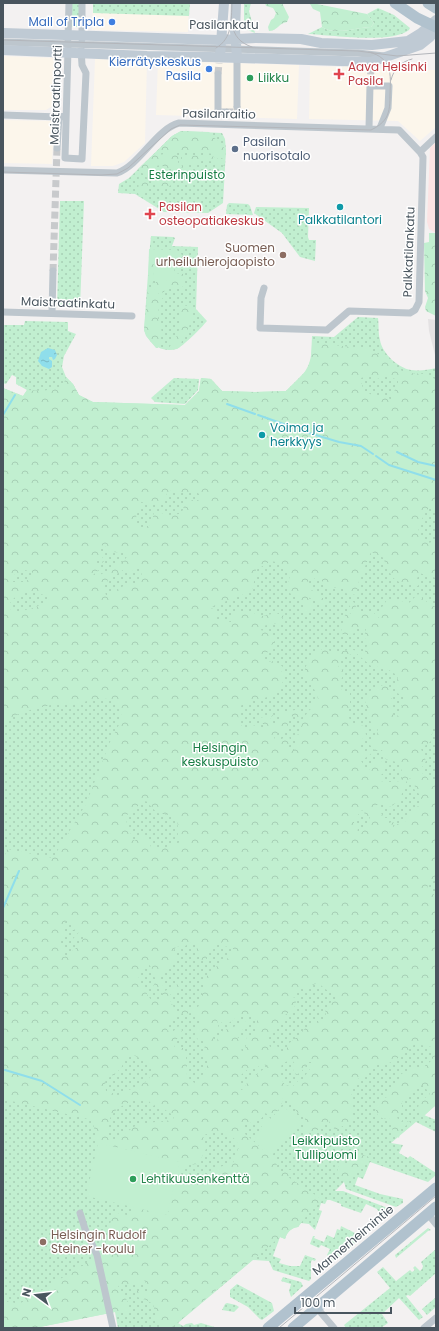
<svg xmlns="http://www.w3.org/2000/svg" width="439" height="1331" viewBox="0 0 439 1331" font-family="Poppins,sans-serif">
	<defs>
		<pattern id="grass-dots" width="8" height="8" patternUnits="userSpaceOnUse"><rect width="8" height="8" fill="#c1efd0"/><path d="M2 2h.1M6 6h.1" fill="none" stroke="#a7cfb5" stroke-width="1.8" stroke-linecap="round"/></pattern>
		<pattern id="forest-crowns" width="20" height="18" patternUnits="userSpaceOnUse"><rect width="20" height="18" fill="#c1efd0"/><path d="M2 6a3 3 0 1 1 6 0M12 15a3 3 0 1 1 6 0" fill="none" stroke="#a7cfb5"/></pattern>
		<pattern id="water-ripples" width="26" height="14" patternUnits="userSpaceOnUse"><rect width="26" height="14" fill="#8fdeeb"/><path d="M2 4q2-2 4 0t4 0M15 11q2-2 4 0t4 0" fill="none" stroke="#77b7c2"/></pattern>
	</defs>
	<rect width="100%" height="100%" fill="#f3f1f1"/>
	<path fill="#fcf6eb" d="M93,3h96l-1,29 -96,-2z
		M3,56l53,2 -2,47 -8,5h-43z
		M95,59l52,2 -2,82 -21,19 -11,4h-22z
		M158,61l141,4 -2,54 -141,-4z
		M345,65h16v3l75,2v57l-16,14 -22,-20 -89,-2 1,-53 34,1z
		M3,120l51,1 -2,43 -49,-1z"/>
	<path fill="#e4e2e3" d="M428,319l8,1v39l-7,-28z"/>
	<path fill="#fbe3e3" d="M436,142v91l-7,-4 -2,-7 3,-74z"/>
	<path fill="url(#grass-dots)" d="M70,3h10l-1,24h-10z
		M93,3h97l-1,13 -96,-3z
		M244,3h7l-2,8 6,22 -10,-4 -1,-3z
		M378,8l16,7 16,13 -1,2c-17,14 -79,5 -101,4l14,-7c14,9 34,0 49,0l3,-4 -7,-9z
		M181,131l41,2 3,6 1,11 -3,53 -15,10 -44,-1 -29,-18 -17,-1 1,-9 10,-6 43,-42z
		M60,201h24l-4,107 -23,-1z
		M229,203l19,1 2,2 3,9 -27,-1 1,-9z
		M256,207l53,1 -1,29 1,3h7l-1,21 -15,-4 -18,-24 -28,-20z
		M151,236l22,1 2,1 -3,8 26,1 -2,62 11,12c-5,6 -24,26 -31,28 -15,4 -27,-5 -32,-19l6,-84z
		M358,317l20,1c1,7 0,15 2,22 2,13 18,28 31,30 8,1 17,0 25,-2v737l-12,10 12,5v12l-20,-10 -25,21 12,2 -4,8 9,5 2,-2 26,17v2l-8,7 -58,-20 -7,17 -5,-2 -3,8 25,9 23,5v4l-7,4 -50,-18 -2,-7 -9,9h8l50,19v1l-10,8 -6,-10 -11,-5 -5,9 -20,-7v-2l-11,-4h-3l-2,4 -4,-1 -2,7 3,1 -7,19 -6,-6 -8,-1 -3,4c-7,1 -11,5 -13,12l-5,-2 -7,19 8,3 -2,4 11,3h10l5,-11 11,4 -1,2 -3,-1 -1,2v17l-2,2 -36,-11 -4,-9 -16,-1 -75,63 5,3 3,-2 6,-1 2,2 7,-2 17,5h-100l-3,-16 -80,16h-32v-940l20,8 4,-6 -11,-6v-7l-4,-2 -6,9 -3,-1v-58h21l1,-4 43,1v9l8,3 -12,22 -2,11 4,10 7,7 6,11 14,7 92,3 14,-14 2,-13 10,1 11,12 33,1 31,-1 21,-21 4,-11 1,-23 22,1z
		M174,378l25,1 -1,11 -13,14 -30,-2 -4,-4z
		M341,1226l18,9 1,4 -26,22 -7,-6 3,-6 -9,-4 -2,3 -9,-4 3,-8h2l-1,2 10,4 3,-7 7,3 3,-9 3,1z
		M428,1228l3,2 -3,1 -32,27 -1,-3z
		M436,1249v24l-26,23 -2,-1 -2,1 17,21 -4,3 -20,-22 -17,16 6,9 -7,5h-35l-2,-3 46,-37 -13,-16 6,-5 13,14 14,-11 2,2 3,-2 -2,-2 2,-2 5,5 2,-2 1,-3 -2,-4z
		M283,1277l18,5 2,4 -12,11 -2,-6 2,-7 -10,-3z
		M237,1284l35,19 2,8 -12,9 -2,-1 -12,-12 -18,-10v-7z
		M435,1298l1,2v7l-9,8 -5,-6z
		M227,1303l9,2 3,2 -5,5 -12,-2 3,-6z"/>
	<path fill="url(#forest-crowns)" fill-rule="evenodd" d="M265,3h17l7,14 -2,5c-8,1 -10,9 -18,9l-1,-4 3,-7 3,-2 2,-5 -3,-5 -7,-2z
		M312,3l55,11 7,9 -3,4c-14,0 -35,9 -49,0l-2,-15 -7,-3 -3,-5z
		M181,131l28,1 17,18 -1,10 -11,-6 -9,-1 -24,-1 -12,-1 -10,2 -2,-2 15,-15z
		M155,153c6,4 8,0 14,0 3,-1 7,1 10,3l-1,6 1,2 18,9c-7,-2 -19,-1 -25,-5l-4,2 -7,-5 -5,1v3c6,3 11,10 15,16l-9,7 -24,-23z
		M182,155l30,1 13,6v4c-10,-4 -19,-8 -29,-3v4l-14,-5z
		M139,173l10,11 -6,12 -3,1 -2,-1z
		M429,233h7v83l-10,-5 -1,-4 3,-9 -3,-7 -1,-48 5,-1z
		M149,249l28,1 6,6v6l-9,-1v-8h-19l-2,27 -1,4h-4z
		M174,273l10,1 1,7 -1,5 -2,1h-17l-1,6 -3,-1 -7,-7 3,-4h16z
		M148,287h5l7,8h5l-6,8 -1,17 4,4 -1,11 -3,13h-2l-10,-12 -2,-6z
		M182,305l6,1 5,4 -4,17 -7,14 -2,6 -3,2 -9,1 6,-11 4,-4 1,-6v-16z
		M324,344l45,5 13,7 18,14 8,3 17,1 10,5 1,-3v132l-6,-2 -5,7 -7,14 2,9 8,7 8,-2v37l-17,-5 -2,6 3,2 -2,5 -19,-4 -7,-5 -10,-21 -11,-4 -12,29 -3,14 -11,-2 -1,-5h-15l-11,-11 -11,5 1,5 17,13 -2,5 -15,-8 5,7 -7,10 -6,-17h-8l-5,-11 3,-10 -9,-13 -10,-2 -15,9 -3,18 -6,5 -36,14 5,5 1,8 14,2 2,-9 15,-2 15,5 13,-3 8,3 -5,7 -17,3 -3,4 8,1 4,6 6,1c-6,7 -9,15 -15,22l3,2 10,-1 8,6 -2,4 5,4 -7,15 -8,6 -22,6 -9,4c-3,11 -1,17 6,25l6,-6 6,1 6,5 -1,-7 -4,-6 14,-3 -5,8 6,4 7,-5 -2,-9 16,-3 8,2 -2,6 -11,-2 -3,5 2,8 -4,4 -6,-2 -5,7 4,3 11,-6 1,6 -2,10 6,-1 3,-15 6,-5 -1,-4h-3c7,-7 5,-12 13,-18l-2,-3 8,-6c-1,-8 -8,-16 -14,-21 0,-15 8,-24 20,-30l5,2 1,2 24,-2 10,5 4,-13 -4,-5 2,-8 -9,-1 -2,5 -11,3 -3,-4 3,-15 3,-5 7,3v-3l-5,-7 5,-3 4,9h14l7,7 1,-8 7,-10 7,-1 15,4 9,-9 9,8 9,5v117l-3,4 -2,13 -10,8 5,12 -3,5 -5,5 6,3 5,6 7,-1v100l-9,8 9,10v208l-12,11 -6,-8 1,-5 11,-9 -7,-9 -6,2 -15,15v7l-5,9 3,2 11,2 -10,7 -2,9c-7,-6 -8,-12 -10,-20l-5,1 -6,-3 -3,-8 7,-9 5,-2 4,-8 6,-4 3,-10 6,-4h5l2,-3 9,1 10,-9v-13l-17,-3c-14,12 -22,22 -42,21l-6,10 -8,3 -8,14 2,7 -2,14 5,4c-9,4 -10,9 -21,13l-6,-9 -9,8 -10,4 -8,-3 3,-8v-4l-5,-2 -16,-22 -3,13 -8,9 -4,-1 -6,-3 -1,6 -19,8 2,8 27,23 6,4 -2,5 6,7 7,-3h4l-5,7 35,23 -15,14 -10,13c-7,1 -11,5 -13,12l-5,-2 -109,91h-8l-6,-7 -4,-17 -7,-4 -9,-3 -2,-3 2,-3h12l-4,-10h-5l-1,3h-19l-2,3 10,15 -1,5 2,6 -14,-1 -80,16h-32v-28l16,4 84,-51 10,-41 18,4 3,-9 33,8 12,-53 -81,-19 -6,-23 -89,-21v-238l4,-12 46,9 33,-54 24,-62 12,-23 -2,-11 -12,-9 -12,-1 -18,6 -18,-1 -27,6 -17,6 -13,7v-334l20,8 4,-6 16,1 20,-5 3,-9 7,7 6,11 14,7 92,3 14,-14 2,-13 10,1 11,12 33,1 31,-1c17,-17 25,-20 26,-46zM368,376l9,3 10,-3 11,4v6l-7,9 3,5 -18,-5h-4l-9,-5 -2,-12zM172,490l11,3h15l3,4 -2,3h-13l-4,12 -3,2 -10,1 -15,-4 -2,13 -11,5 -4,-5 -1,-10 5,-3 -3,-10 14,4 13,-4 2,-8zM100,545l5,1 2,5 6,1 14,1 1,2 -4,6 -31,18v-4l7,-6 -4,-7 2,-2 4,3 2,-2 -3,-7zM135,567l6,2 1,10 -7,5 -10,1 -14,9 -1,3 -4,-2 -3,-9 4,-2 1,-6 4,-1 11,-7 8,2zM25,570l7,2 1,4 -8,6h-15l2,-6zM30,591l21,6 -1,2 -14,8 -21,6 -7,-6c6,-12 11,-12 22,-16zM356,653l15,13 15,2 12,8 -2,10 1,7 8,4 -8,20 -5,-3v-20l-2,-6 -7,-3 -12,5 -6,11 6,22 -1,4 8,1 -1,7 -6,4 -1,6 5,6 7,-1c1,2 1,5 2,7 2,4 8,3 12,5 6,5 8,12 5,19l-12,1 -9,-1 -1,-5 5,-3v-8l-4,-5 -4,1 -8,10 -4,-2 -3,-11h4l6,-4 -1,-4 -8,2 -1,-5h-4l1,-3 8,-9 -2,-9 -11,-2 -6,-9 3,-9v-13l-8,-2 -2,-6 4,-15 -6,-2 4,-11zM410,778l5,8 -1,3 8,8v4l-19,23h-8l-3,7 -2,-3 3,-4 1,-3 -7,3 1,-6h-4c-3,-4 -4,-9 -8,-12l4,-3 10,4c8,-5 11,-8 13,-17l4,-3 -1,-5zM146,801l11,12 18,3c6,11 0,16 5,26l-22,8 -7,-3 -3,-8 -5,-4 -9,6 -7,-16 -1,-9 9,-8zM362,810l2,2 1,3 5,2 -2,6 -7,11h-4l1,-6 -4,-4v-4zM66,919l5,3v8l3,1 3,-4 2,5 -7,8 3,1 7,-7 2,3 -5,9 -15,11 1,-8 -6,-3v-7l5,-5 1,-11zM196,940l1,10 5,11 4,-2 1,-9 14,-10 2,7 8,-1 3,4 -7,9 -6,3 -16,16 -3,14v7l-4,8 -12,1 -10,4 -8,-16 14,-8 3,-4 -5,-1 -15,8 -3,-8 -2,-8 5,-2 2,-4h4l1,-6 5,-6h-5v-4l4,-6 9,-1zM149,964c4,6 4,11 7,16l-4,9 8,-1 3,7 -1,4 -11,1 -10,-15 -3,-10zM319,983c5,7 12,8 18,14l-3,4 -4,2 -5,6c1,5 2,10 -3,14l-3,-2c-14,2 -20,18 -32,23v4l-5,5 -5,-7 -7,1 -2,-6 3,-10 11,-8 3,-8 9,-6 3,-11 -5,-1 7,-9 7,2 6,-5zM192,1013l9,5v8l-6,2 2,11 8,3 -1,11 4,11c-4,7 -6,14 -11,20l-6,-3 -4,-5 -1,-20 -3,-8h-9l3,-9 5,-7 -1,-6 -4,1 -5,6 -5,-3 5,-11 10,-5zM240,1015h8l9,5v9l-11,16 -1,8 -4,2 1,-8 5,-9 -1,-3 -8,3 -1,-4 13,-11 -3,-3c-3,2 -5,4 -8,5 -10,4 -20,4 -22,17l-4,-2v-7l6,-4 -2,-9 9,5zM128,1054c10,2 18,7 24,16l-3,9 -9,6 -22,10 -12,-4 -1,-9c3,-6 9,-6 13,-11 7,-6 5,-11 10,-17zM292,1060l3,4 -2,6 3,5 5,-3 8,-10h4c-1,7 -8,11 -9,18l-4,-1 -7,7 -8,-1 -7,-11 3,-6 1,-5zM262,1063l6,3 -18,13 -8,11h-2l-2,-9 3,-3v-3l8,-7 9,-1zM136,1099l12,1 5,6 4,-2 17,12 -1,4 -35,4 -14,10 -5,6h-6l-5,-4c-2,-23 9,-28 28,-37zM222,1131c19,10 19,13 11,32l-17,5 -8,6 -7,1 -9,4 -9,7 -3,-3 1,-13 6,-5 11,-1 8,-15 -3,-9 1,-5 8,-3z
		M359,1154l14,4 -28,23 -8,-9 3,-11 6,6z"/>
	<path fill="#c1efd0" d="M154,253h21l-1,28 -21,-1z
		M283,1106l18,16 -29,33 -18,-16 9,-11 -4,-4 8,-9 4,4z
		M98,1143l82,19 -13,53 -81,-19z"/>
	<path fill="url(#water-ripples)" d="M48,348l7,2 2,5 -2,4 -2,1 -1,-3h-3v2l3,2v6l-3,2 -7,-3 -4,-5 3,-9z"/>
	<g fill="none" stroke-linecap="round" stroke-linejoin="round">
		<path stroke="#8fdeeb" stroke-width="2" d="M227,404l28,10
			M3,415l12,-20
			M258,415l37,13
			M299,430l40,12 22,4 12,8
			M397,452l21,10 18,4
			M376,456l13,9 47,15
			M3,888v4
			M3,908l16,-37
			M5,1070l37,11 38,24"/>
		<path stroke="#c8cacc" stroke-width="7" stroke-dasharray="7 3.5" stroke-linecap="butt" d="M218,74l1,-11
			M370,85l1,-17
			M226,112h11v-6
			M53,271l4,-123"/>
		<path stroke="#bdc6cd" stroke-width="7" d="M68,39l1,-36
			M82,39v-36
			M3,42l355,11 26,3
			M68,49l-3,109 17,1 4,-86 -4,-8 -1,-16
			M218,74v38h8
			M370,86h19l-1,22 -8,20
			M237,106v-49
			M3,115l56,2 7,-1
			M369,128l1,-43
			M57,148l2,-31
			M420,152l16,-15
			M3,170l114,3c23,-8 39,-44 62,-50l220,7 21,22 3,5 -4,145 -4,8 -5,3 -61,-2 -22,19 -67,-2 1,-30 3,-10
			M3,312l129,4
			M52,313l1,-42
			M80,1213l5,16 12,26 16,73
			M428,1214l8,10
			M317,1308l17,20
			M424,1328l12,-10"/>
		<path stroke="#bfcad4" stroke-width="10" d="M236,3l-1,28 2,26
			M3,33l216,7 37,-2 45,1 20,4 51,2 36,-4 13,-8 15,-13
			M3,50l144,6 63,1 161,5 49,-17 10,-8 6,-7
			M220,57l4,-54"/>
		<path stroke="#b1c2ce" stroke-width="11" d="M395,3l22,15 19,9
			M428,3l8,5
			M268,1328l168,-140
			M293,1328l143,-121"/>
		<path stroke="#b3b6bb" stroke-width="1" d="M232,24c2,12 8,19 20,23
			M3,40l355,11 39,5 39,-3
			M216,48c17,-10 15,-28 16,-45
			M391,80c3,-12 10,-18 21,-21
			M3,172l98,3 16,-1 11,-6 43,-39 9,-4 191,5c6,-3 11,-6 15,-12 4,-7 4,-16 4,-24 1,-20 2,-36 -21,-42
			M279,1328l157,-132"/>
	</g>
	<g fill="#3f7fe0" stroke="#fff" stroke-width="1.5">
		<circle cx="112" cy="22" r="4"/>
		<circle cx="209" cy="69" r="4"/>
	</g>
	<g fill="#e0444e" stroke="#fff" stroke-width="1.5">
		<path d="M337 68h4v4h4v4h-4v4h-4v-4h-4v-4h4z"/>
		<path d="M148 208h4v4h4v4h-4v4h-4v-4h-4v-4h4z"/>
	</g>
	<g fill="#2e9e5b" stroke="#fff" stroke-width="1.5">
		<circle cx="250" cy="78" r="4"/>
		<circle cx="133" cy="1179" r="4"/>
	</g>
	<circle fill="#5c6f8a" stroke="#fff" stroke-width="1.5" cx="235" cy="149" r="4"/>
	<g fill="#0f9aa8" stroke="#fff" stroke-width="1.5">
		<circle cx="340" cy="207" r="4"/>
		<circle cx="262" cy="435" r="4"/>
	</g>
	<g fill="#8d6e63" stroke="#fff" stroke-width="1.5">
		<circle cx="283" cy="255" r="4"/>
		<circle cx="43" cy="1242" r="4"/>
	</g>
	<g text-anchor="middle" stroke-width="3" stroke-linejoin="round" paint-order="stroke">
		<g font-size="12" fill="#366cbe" stroke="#fff" text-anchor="end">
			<text x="104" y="26">Mall of Tripla</text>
			<text x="201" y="66">Kierrätyskeskus<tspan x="201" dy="14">Pasila</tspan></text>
		</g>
		<g font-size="12" fill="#49555e" stroke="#fff">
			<text x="224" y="29">Pasilankatu</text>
			<text transform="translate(56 95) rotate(-88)" y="4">Maistraatinportti</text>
			<text transform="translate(219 114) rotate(1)" y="4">Pasilanraitio</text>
			<text transform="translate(409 252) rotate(-88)" y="4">Palkkatilankatu</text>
			<text transform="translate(68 303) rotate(2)" y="4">Maistraatinkatu</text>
			<text transform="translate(353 1240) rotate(-40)" y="4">Mannerheimintie</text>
		</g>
		<g font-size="12" fill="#be3a42" stroke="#fff" text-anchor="start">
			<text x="348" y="71">Aava Helsinki<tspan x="348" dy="14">Pasila</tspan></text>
			<text x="159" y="211">Pasilan<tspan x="159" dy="14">osteopatiakeskus</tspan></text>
		</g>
		<g font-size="12" fill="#27864d" stroke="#fff" text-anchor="start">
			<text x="258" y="82">Liikku</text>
			<text x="141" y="1183">Lehtikuusenkenttä</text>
		</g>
		<g font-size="12" fill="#4e5e75" stroke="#fff" text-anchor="start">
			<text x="243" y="146">Pasilan<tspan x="243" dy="14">nuorisotalo</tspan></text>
		</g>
		<g font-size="12" fill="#197f46" stroke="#fff">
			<text x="187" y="179">Esterinpuisto</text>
			<text x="220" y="752">Helsingin<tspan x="220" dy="14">keskuspuisto</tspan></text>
			<text x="326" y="1145">Leikkipuisto<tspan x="326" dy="14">Tullipuomi</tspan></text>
		</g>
		<g font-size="12" fill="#0d838f" stroke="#fff">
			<text x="340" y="224">Palkkatilantori</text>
			<text x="270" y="432" text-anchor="start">Voima ja<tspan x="270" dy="14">herkkyys</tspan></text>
		</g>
		<g font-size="12" fill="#785e54" stroke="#fff" text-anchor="end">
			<text x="275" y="252">Suomen<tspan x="275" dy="14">urheiluhierojaopisto</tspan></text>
			<text x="51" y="1239" text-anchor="start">Helsingin Rudolf<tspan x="51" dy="14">Steiner -koulu</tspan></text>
		</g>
	</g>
	<rect width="439" height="1331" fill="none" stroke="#49555e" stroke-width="8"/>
	<g transform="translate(36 1295) rotate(285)" stroke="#ffffff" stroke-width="3" paint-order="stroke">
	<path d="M0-3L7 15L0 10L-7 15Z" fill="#49555e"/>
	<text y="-6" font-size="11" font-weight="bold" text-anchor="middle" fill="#49555e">N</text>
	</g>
	<path d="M295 1307v6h96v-6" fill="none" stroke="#49555e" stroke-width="2"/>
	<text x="301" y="1307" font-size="12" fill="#49555e" stroke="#ffffff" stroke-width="3" paint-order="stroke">100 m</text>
</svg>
